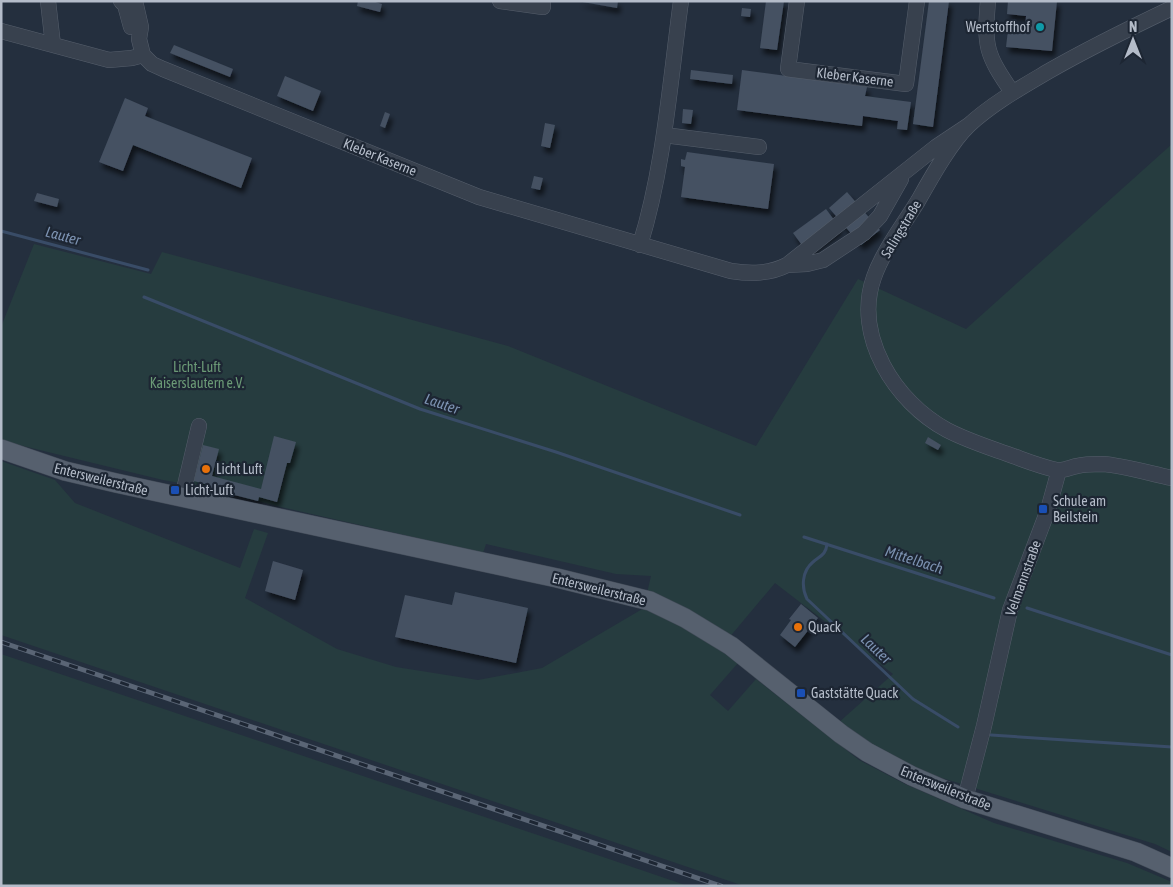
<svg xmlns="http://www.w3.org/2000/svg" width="1173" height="887" viewBox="0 0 1173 887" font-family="'Asap Condensed',sans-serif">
	<defs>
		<filter id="shadow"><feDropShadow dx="3" dy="5.5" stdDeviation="2.5" flood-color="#0009"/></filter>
	</defs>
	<rect width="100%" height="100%" fill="#242f3e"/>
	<path fill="#263c3f" d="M1172,144v708l-17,-8 -242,-75 -76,-45 56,-50 -118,-91 -47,56 -81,-46 4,-17 -35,-2 -130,-30 -3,9 -202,-46 -74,-19 -44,-8 -148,-36 -14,-5v-112l33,-83 117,30 11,-22 346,94 248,100 102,-167 108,50z
		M1,461l54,19 20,23 165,65 14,-39 14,4 -23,65 92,51 59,18 82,13 64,-12 102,-60 36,16 33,21 25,18 -28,32 18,16 28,-32 103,81 46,24 89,39 133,40 45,19v4h-428l-743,-251z
		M1,654l608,205 79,27h-687z"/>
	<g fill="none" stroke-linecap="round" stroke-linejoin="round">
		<path stroke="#394c67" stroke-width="3" d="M1,231l147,39
			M144,297l276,112 136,43 184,63
			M804,537l190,61
			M827,544c-1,11 -7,12 -14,18 -11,9 -12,25 -6,37l106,100 45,28
			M1027,608l145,47
			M991,735l181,12"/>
	</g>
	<path fill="#455162" filter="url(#shadow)" d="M358,1h14l10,3 -2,8 -23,-6z
		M577,1h41l-1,7z
		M766,1h18l-7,49 -17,-2z
		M929,1h20l-16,126 -20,-3z
		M1008,1h49l-5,50 -46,-4 2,-17 17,1 1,-15 -19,-2z
		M742,8l9,1 -1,8 -9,-1z
		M174,45l59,24 -3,8 -60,-24z
		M691,70l42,5 -1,9 -42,-5z
		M742,70l125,17 -2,9 46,6 -4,28 -10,-1 1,-8 -35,-5 -1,10 -125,-16z
		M285,76l36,15 -8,20 -36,-15z
		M125,98l23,10 -3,8 107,42 -11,30 -108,-43 -10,26 -24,-9z
		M683,109l10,1 -2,14 -9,-1z
		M385,112l5,2 -5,14 -5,-2z
		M545,123l10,2 -5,23 -9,-2z
		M687,152l87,12 -6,45 -87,-12 4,-30 -4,-1v-7l4,1z
		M534,176l9,2 -3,12 -9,-2z
		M847,192l33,38 -19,15 -32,-37z
		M37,193l22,6 -2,8 -23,-6z
		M826,209l14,19 -33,24 -14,-19z
		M274,436l22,6 -6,21h-3l-10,39 -18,-5 -1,4 -51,-13 1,-3 -14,-4 9,-36 16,4 -7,27 49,13z
		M928,437l13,8 -3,5 -13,-7z
		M273,561l30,9 -8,30 -30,-9z
		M455,592l73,16 -12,55 -121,-26 10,-42 47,10z
		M801,604l17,14 -23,29 -15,-12 11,-15 -2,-1z"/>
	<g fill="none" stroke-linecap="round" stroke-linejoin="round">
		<g stroke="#565f6c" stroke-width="16">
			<path id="minor" d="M48,1l5,44
				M121,1l4,4 6,22
				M135,1l6,26 -2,12 4,16 9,9 11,5 316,128 252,74c20,3 38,3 56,-6l149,-118 33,-22
				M500,1l43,6v-6
				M797,1l-9,68 118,15 11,-83
				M988,1c-4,46 -2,53 24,91
				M1172,8c-42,20 -83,40 -123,63 -27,16 -56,32 -80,54 -18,17 -38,53 -51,76 -14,23 -35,50 -44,76 -21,59 21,125 73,153 21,11 44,18 66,26 14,5 29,11 44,14 6,1 14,-3 20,-4 8,-2 17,-2 25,-2 20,1 50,10 70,14
				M1,31l108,29 23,-2 11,-3
				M664,135l95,12
				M640,245c24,-77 30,-163 41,-244
				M787,265l20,-1 16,-4 41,-27 16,-17 21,-37
				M182,498l17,-72
				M965,799l19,-73 26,-116 38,-100 11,-40"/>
		</g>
		<g stroke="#414a57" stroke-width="20">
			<path id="major" d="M1,449l64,22 51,12 441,95 93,23 35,17 46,28 110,88 26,18 45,24 53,23 171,53 36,16"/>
		</g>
		<use href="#minor" stroke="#38414e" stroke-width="15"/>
		<use href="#major" stroke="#56606e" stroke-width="19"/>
		<g stroke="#5a6575" stroke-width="5">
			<path id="rail" d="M1,642l720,244"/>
		</g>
		<use href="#rail" stroke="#1d2633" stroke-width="3" stroke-dasharray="9" stroke-linecap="butt"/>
	</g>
	<circle fill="#0f9aa8" stroke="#1d2633" stroke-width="2" cx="1040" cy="27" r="5"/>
	<g fill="#e8710a" stroke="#1d2633" stroke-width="2">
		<circle cx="206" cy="469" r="5"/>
		<circle cx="798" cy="627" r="5"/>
	</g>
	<g fill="#1a4fb4" stroke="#1d2633" stroke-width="2">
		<rect x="170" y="485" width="10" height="10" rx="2.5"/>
		<rect x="1038" y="504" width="10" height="10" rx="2.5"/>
		<rect x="796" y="688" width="10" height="10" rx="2.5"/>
	</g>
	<g text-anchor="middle" stroke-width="4.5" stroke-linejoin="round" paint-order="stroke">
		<g font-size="14" fill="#b4bcc9" stroke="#1d2633" text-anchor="start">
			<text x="1030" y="32" text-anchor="end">Wertstoffhof</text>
			<text x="216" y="474">Licht Luft</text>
			<text x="185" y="495">Licht-Luft</text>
			<text x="1053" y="506">Schule am<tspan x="1053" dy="16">Beilstein</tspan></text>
			<text x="808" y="632">Quack</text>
			<text x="811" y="698">Gaststätte Quack</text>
		</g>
		<g font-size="14" fill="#b4bcc9" stroke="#1d2633">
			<text transform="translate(855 77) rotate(7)" y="5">Kleber Kaserne</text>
			<text transform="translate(380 157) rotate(22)" y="5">Kleber Kaserne</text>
			<text transform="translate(901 229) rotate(-59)" y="5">Salingstraße</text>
			<text transform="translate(101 479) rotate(14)" y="5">Entersweilerstraße</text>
			<text transform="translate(1023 578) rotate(-70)" y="5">Velmannstraße</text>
			<text transform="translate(599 589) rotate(14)" y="5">Entersweilerstraße</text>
			<text transform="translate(946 788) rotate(22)" y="5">Entersweilerstraße</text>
		</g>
		<g font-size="14" fill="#6b9a76" stroke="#1d2633">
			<text x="197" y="372">Licht-Luft<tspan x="197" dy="16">Kaiserslautern e.V.</tspan></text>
		</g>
		<g font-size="15" font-style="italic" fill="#7c92b1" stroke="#1d2633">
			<text transform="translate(63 236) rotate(15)" y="5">Lauter</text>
			<text transform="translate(442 404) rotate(19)" y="5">Lauter</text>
			<text transform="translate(914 560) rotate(18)" y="5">Mittelbach</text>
			<text transform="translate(876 649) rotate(43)" y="5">Lauter</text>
		</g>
	</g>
	<rect width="1173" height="887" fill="none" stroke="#b4bcc9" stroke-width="5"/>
	<g transform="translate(1133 40)" stroke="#1d2633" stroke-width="4" paint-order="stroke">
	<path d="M0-4L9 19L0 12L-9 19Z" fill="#b4bcc9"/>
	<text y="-8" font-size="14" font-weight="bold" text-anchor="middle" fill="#b4bcc9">N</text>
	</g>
</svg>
